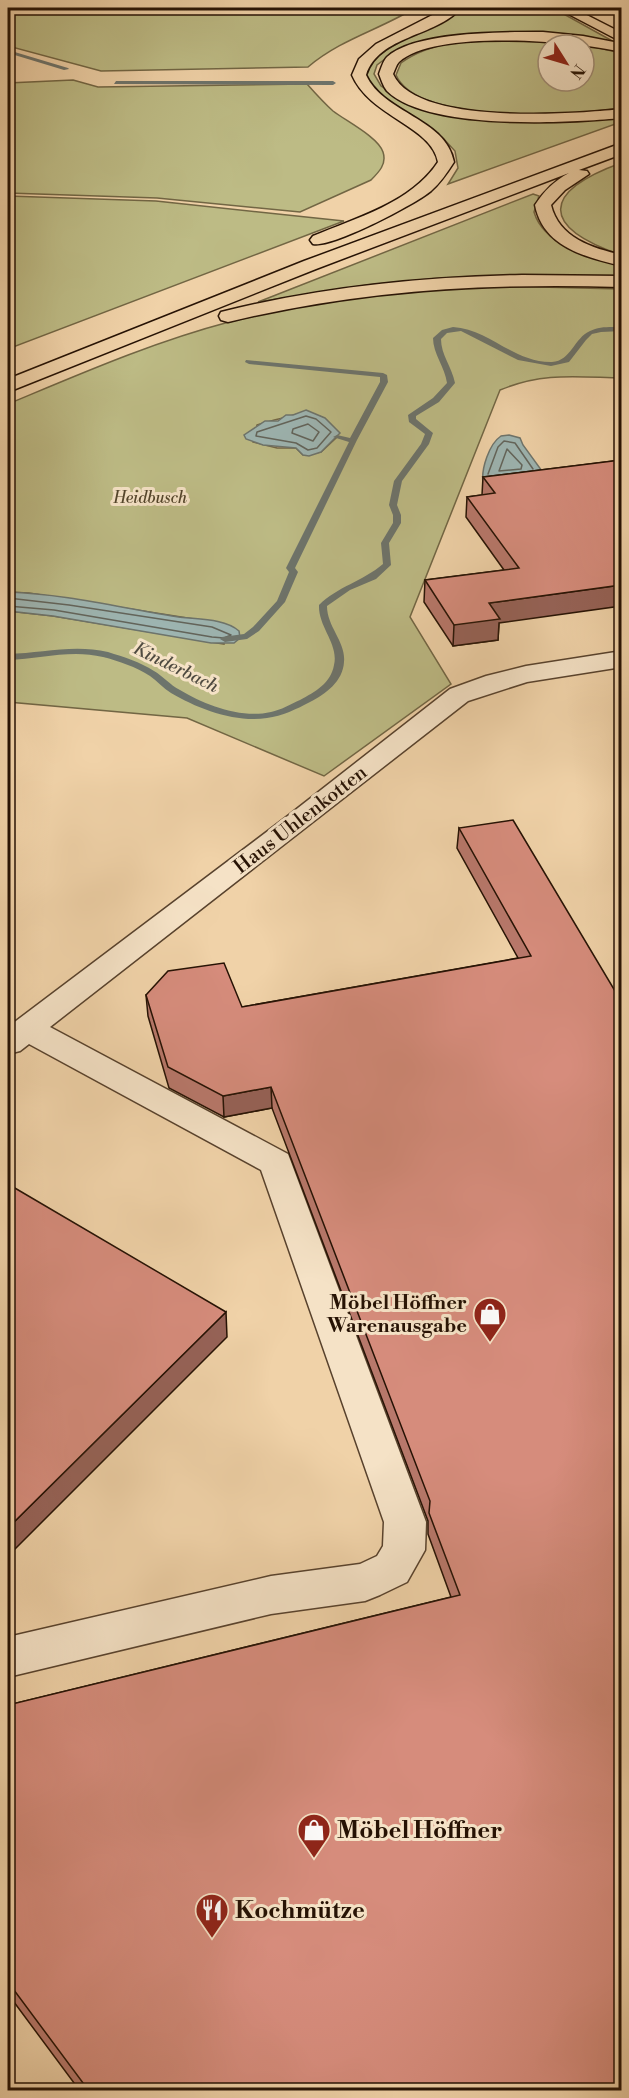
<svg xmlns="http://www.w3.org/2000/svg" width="629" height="2098" viewBox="0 0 629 2098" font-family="'Libre Bodoni',serif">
	<rect width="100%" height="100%" fill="#f0d2a8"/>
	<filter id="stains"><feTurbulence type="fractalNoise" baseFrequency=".00333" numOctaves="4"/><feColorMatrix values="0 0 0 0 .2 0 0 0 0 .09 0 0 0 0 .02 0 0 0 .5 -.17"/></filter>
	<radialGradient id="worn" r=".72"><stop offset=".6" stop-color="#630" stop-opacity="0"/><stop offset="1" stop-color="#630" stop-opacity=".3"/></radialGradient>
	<path fill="#bdbb85" stroke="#726644" stroke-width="1.5" fill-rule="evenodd" d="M8,8h407c-36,22 -74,31 -107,59l-207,4 -93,-25z
		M460,8h93l63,35 -98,-10 -122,18 -19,14 -3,9 7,12 20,13 117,23 60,-1 43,-4v5l-173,62 10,-16 -3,-17 -13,-14 -63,-42 -14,-21c4,-24 74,-49 95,-66z
		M520,38l56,5 45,10v55c-45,7 -203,17 -225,-33l5,-12c33,-24 80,-24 119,-25zM548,45h36v36h-36z
		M73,80l25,7 209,-3c8,9 17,19 26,27 13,10 45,26 50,41 4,12 -4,20 -12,28l-71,32 -143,-14 -149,-5v-110z
		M621,163v92c-81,-28 -80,-63 0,-92z
		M533,194l6,2 -5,16c10,34 58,46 87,54v12l-99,-3 -83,3 -72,7 -109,17z
		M8,196l148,5 188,20 -336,128z
		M494,286l127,3v89c-45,-1 -78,-6 -121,12l-90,227 41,67 -127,92 -137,-58 -179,-16v-91l45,5 171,28 1,-20 -196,-31 -21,-1v-188c72,-30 145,-62 221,-82 88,-22 175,-31 265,-36zM298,414c25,0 28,2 39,23l-16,15 -18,3 -7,-7h-19l-24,-6 4,-17c15,-5 27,-7 41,-11z"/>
	<path fill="#9db5b2" stroke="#6d746c" stroke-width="1.5" d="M306,410l19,8 15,15 -19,19 -12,4 -6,-1 -7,-7 -33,-3 -17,-6 -2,-4 21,-14h13l8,-6h7z
		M509,435l11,3 3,7 19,26 -55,14 -4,-2c-2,-14 6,-39 18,-47z
		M8,592c56,2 109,15 164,24 20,4 51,1 67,15l1,7 -6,5h-23l-158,-27 -45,-5z"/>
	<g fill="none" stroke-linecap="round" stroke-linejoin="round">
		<path stroke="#62645b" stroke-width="1.5" d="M306,416l10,3 15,13 -14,16 -9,2 -12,-7 -40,-7 1,-4z
			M308,424l11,8 -6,9 -21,-8 1,-4z
			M507,449l15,16 -1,4 -22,2z
			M488,474l10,-27 6,-6 11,2 18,26
			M8,598l61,7 143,22 19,8 -7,3 -12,-1 -158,-27 -46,-4"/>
		<path fill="#6d746c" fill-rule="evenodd" d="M8,50l60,18 1,1 -5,1 -56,-17z
			M116,81h217l3,2 -3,2 -219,-1z
			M453,327c36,2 61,36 99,35 19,-1 22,-24 38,-31 9,-5 21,-4 32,-4v4l-21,1 -9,2 -6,6 -17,22 -18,4 -33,-6 -57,-29 -14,2 -6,6c0,16 11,28 14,44l-16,19 -23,14v3l17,14 -4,11 -27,37 -5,24 4,10v8l-12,20 2,22 -15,14 -26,11 -23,16c0,21 19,36 17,56 -1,19 -18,32 -34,40 -13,7 -28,14 -43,16 -31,5 -69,-9 -96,-25 -8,-5 -14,-12 -21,-17 -14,-9 -31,-15 -47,-19 -32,-8 -63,2 -95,3v-6c34,-1 66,-10 100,-2 16,5 32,10 46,19 9,5 16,14 26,19 25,15 61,29 91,22 10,-2 20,-8 29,-12 15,-8 31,-17 34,-35 5,-21 -16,-38 -15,-60 18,-18 44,-24 64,-41l-2,-21 12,-20v-8l-4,-10 5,-24 27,-37 4,-10 -16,-12 -1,-7 25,-17 14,-15c-2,-16 -14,-29 -14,-45l9,-8z
			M246,360l137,13 4,2 1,7 -31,58 -62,128 3,4 -13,30 -26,29 -12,8 -22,3 -5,-3 2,-2 22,-3 9,-7 24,-26 12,-29 -3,-4 63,-126 -16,-5 4,-2 13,3 30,-56v-5l-131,-13 -4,-2z"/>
		<g stroke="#58422d" stroke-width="3">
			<path id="minor" d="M622,651v16l-95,15 -59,19 -418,326 238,127 138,368 -1,28 -18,32 -27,13 -15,6 -94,13 -263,63v-40l263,-61 89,-12 17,-8 6,-10 1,-24 -123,-352 -232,-126 -9,7 -12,3v-27l281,-212 161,-126 36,-13 40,-10z"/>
		</g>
		<g stroke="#261204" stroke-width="3">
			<path id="highway" d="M446,8h15c-25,29 -82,27 -95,67 18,39 80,43 88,87 -7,11 -14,21 -23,29 -17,14 -99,57 -118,53l-3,-4 3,-4c43,-18 98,-33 125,-74 -6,-36 -68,-45 -86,-87l7,-16 17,-15z
				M557,8h16l49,25v9z
				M543,32l40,4 36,7 3,1v8c-46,-11 -187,-23 -223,10 -3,3 -4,8 -6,12 23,52 180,40 229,35v9c-55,5 -194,13 -235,-27 -4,-5 -6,-12 -8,-17 2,-5 4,-13 8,-17 28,-26 119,-25 156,-25z
				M622,143v11l-43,16 8,1 2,3 -24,16 -14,15c8,33 41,43 71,50v11c-37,-9 -79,-19 -87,-61 9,-14 19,-24 34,-32l-253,96 -308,123v-13l296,-118z
				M522,275l100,1v11c-136,-4 -262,3 -394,35l-7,-2 -2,-4 2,-4c100,-25 199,-35 301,-37z"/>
		</g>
		<use href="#minor" fill="#f5e2c6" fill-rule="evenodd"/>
		<use href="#highway" fill="#f0d2a8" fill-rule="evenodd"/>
	</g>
	<path fill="#b8786b" stroke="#261204" stroke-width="1.5" d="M621,460l-122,163 -1,17 -45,6 -29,-44 1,-22 79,-10 -38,-53 1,-20 15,-2 1,-18z
		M459,828l162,173v1090h-541l-72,-97v-289l443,-108 -23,-63v-13l-156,-413 -48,9 -55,-29 -21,-72 -2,-21 96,12 276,-49 -61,-110z"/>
	<path fill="#966257" stroke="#261204" stroke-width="1.5" d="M621,585v21l-122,17 -1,17 -45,6 1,-21 35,-22z
		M271,1087l1,21 -48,9 -1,-21z
		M226,1312l1,25 -219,219v-28z"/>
	<path fill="#d68c7c" stroke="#261204" stroke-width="1.5" d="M621,460v125l-132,18 11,16 -46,6 -29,-45 94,-12 -52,-71 28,-4 -12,-16z
		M513,820l108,181v1090h-532l-81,-109v-277l452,-110 -31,-82 1,-12 -159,-414 -48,9 -55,-29 -22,-72 22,-24 56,-8 18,44 289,-51 -72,-128z
		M8,1184l218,128 -218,216z"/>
	<defs>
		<g id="shop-pin" transform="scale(1.725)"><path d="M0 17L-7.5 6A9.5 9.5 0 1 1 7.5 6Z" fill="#8f2418" stroke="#f5e2c6"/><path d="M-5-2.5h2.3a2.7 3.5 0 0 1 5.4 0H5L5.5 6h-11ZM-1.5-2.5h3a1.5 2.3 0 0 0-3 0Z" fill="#fff"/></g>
		<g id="restaurant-pin" transform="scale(1.725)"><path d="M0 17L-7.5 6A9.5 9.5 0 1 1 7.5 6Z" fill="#8f2418" stroke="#f5e2c6"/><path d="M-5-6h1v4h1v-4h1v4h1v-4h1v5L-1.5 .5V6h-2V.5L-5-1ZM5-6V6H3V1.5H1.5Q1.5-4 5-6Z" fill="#fff"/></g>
	</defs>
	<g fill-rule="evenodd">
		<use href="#shop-pin" x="490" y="1314"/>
		<use href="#shop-pin" x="314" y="1830"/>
		<use href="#restaurant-pin" x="212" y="1910"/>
	</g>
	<g text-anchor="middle" stroke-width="6" stroke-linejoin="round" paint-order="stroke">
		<g font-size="16" font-style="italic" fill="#53452b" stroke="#f5e2c6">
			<text x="150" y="503">Heidbusch</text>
		</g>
		<g font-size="18" font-style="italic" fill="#504b41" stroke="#f5e2c6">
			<text transform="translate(176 667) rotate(26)" y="6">Kinderbach</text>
		</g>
		<g font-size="20" fill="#261204" stroke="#f5e2c6">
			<text transform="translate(300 819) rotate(-38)" y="7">Haus Uhlenkotten</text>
		</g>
		<g font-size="20" font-weight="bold" fill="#261204" stroke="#f5e2c6" text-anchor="end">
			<text x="467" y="1309">Möbel Höffner<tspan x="467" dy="23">Warenausgabe</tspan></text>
		</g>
		<g font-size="24" font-weight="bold" fill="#261204" stroke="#f5e2c6" text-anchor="start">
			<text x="337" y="1838">Möbel Höffner</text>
			<text x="235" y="1918">Kochmütze</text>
		</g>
	</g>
	<rect width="629" height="2098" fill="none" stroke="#f0d2a8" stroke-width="30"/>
	<rect x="9" y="9" width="611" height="2080" fill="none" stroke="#261204" stroke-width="3"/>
	<rect x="15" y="15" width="599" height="2068" fill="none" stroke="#261204" stroke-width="1.5"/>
	<g transform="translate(566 63) rotate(127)"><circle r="28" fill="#f5e2c6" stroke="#a28f78" stroke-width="1.5"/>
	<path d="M0-4.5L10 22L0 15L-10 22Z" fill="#8f2418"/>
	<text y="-9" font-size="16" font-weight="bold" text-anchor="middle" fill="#261204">N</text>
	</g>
	<rect width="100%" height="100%" filter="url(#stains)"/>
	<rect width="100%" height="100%" fill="url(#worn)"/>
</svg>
